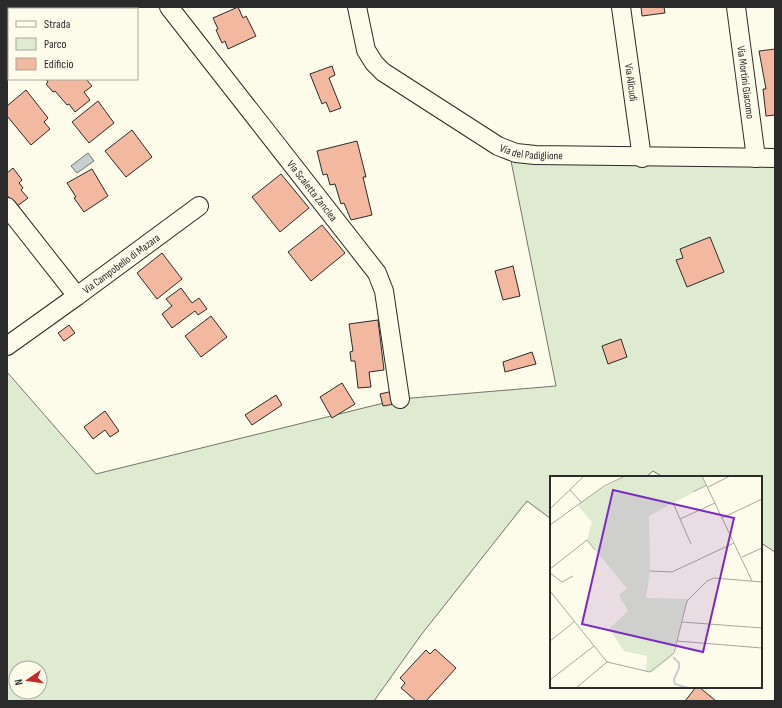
<svg xmlns="http://www.w3.org/2000/svg" width="782" height="708" viewBox="0 0 782 708" font-family="'Sofia Sans Condensed',sans-serif">
	<rect width="100%" height="100%" fill="#fdfbea"/>
	<path fill="#deebd1" stroke="#74746e" fill-rule="evenodd" d="M509,151l266,7v394l-14,-9v-66h-98l-10,-6 -7,6h-95v42l-24,-18 -106,134 -47,66h-367v-329l89,102 304,-75 156,-13zM16,668h24v24h-24z"/>
	<path fill="#c7d0d0" stroke="#74746e" d="M88,153l6,8 -17,12 -6,-7z"/>
	<path fill="#f2b8a0" stroke="#2b2b2b" d="M14,7h12l-3,2h-7z
		M238,7l5,11 3,-2 10,20 -28,13 -3,-8 -3,2 -6,-13 2,-1 -5,-11z
		M641,7h23l1,6 -23,3z
		M775,49v66l-9,1 -3,-27h3l-7,-38z
		M332,66l3,9 -6,3 12,30 -11,4 -4,-10 -4,2 -12,-30z
		M46,79h40l6,7 -8,6 6,8 -15,12 -6,-8 -2,1 -12,-14 -2,1 -7,-8 2,-2z
		M26,90l22,28 -4,4 6,7 -19,16 -24,-29v-10z
		M98,101l16,22 -25,20 -17,-21z
		M132,130l20,27 -26,20 -21,-26z
		M357,141l9,36h-3l9,38 -21,5 -7,-17 -3,1 -6,-20 -5,1 -3,-11 -4,1 -6,-24z
		M13,168l9,12 -3,3 4,5 -2,2 7,8 -12,9 -9,-12v-22z
		M92,169l16,27 -24,16 -10,-14 2,-1 -9,-14z
		M281,174l28,34 -29,24 -28,-35z
		M322,225l23,28 -34,28 -23,-29z
		M710,237l14,35 -37,15 -11,-27 7,-2 -3,-9z
		M162,253l20,26 -25,20 -20,-26z
		M513,266l7,30 -17,4 -8,-29z
		M181,288l11,15 7,-5 8,11 -9,6 -3,-4 -23,17 -10,-14 10,-8 -6,-7z
		M211,316l16,21 -26,20 -16,-21z
		M378,320l6,50 -15,2 2,15 -13,1 -3,-27h-4l-1,-9 3,-1 -4,-27z
		M69,325l6,8 -11,8 -6,-8z
		M621,339l6,18 -19,7 -6,-18z
		M532,352l4,12 -31,8 -2,-10z
		M342,383l13,21 -23,14 -12,-21z
		M393,391l2,13 -12,2 -3,-12z
		M276,395l6,10 -30,20 -7,-10z
		M105,411l14,20 -9,6 -5,-7 -12,9 -9,-12z
		M435,649l21,19 -30,33h-10l-15,-13 4,-5 -5,-5 26,-28 4,4z
		M696,687h3l17,14h-31z"/>
	<g fill="none" stroke-linecap="round" stroke-linejoin="round">
		<g stroke="#2b2b2b" stroke-width="20">
			<g id="minor">
				<path id="s1" d="M169,7l208,266 7,18 16,108"/>
				<path id="s2" d="M357,7l9,43 8,13 9,9 115,74 18,7 19,2 240,3"/>
				<path id="s3" d="M621,7l21,151"/>
				<path id="s4" d="M736,7l20,151"/>
				<path d="M84,9l2,-2"/>
				<path d="M7,56l2,3"/>
				<path id="s5" d="M7,207l70,89 122,-90"/>
				<path d="M7,346l70,-50"/>
			</g>
		</g>
		<use href="#minor" stroke="#fdfbea" stroke-width="18"/>
	</g>
	<g text-anchor="middle" stroke-width="3" stroke-linejoin="round" paint-order="stroke">
		<g font-size="11" fill="#2b2b2b" stroke="#fdfbea">
			<text dy="4" stroke="none"><textPath href="#s3" startOffset="76">Via Alicudi</textPath></text>
			<text dy="4" stroke="none"><textPath href="#s4" startOffset="76">Via Mortini Giacomo</textPath></text>
			<text dy="4" stroke="none"><textPath href="#s2" startOffset="243">Via del Padiglione</textPath></text>
			<text dy="4" stroke="none"><textPath href="#s1" startOffset="233">Via Scaletta Zanclea</textPath></text>
			<text dy="4" stroke="none"><textPath href="#s5" startOffset="168">Via Campobello di Mazara</textPath></text>
		</g>
	</g>
	<g transform="translate(550 476)">
		<rect width="212" height="212" fill="#fdfbea"/>
		<path d="M75,0h77l5,9 -58,31 1,55 -4,27 42,1 -16,57 -20,16h-6l1,-16 -23,-5 -15,-22 19,-18 -9,-16 8,-7 -40,-48 5,-18 -15,-17 23,-16z" fill="#deebd1"/>
		<path fill="none" stroke="#c7d0d0" stroke-width="2" d="M123,181l6,6v5l-5,11 1,5 13,4"/>
		<path fill="none" stroke="#a9a89e" stroke-width="1" d="M152,0l50,105M158,11l22,-11M20,14l11,12M143,16l14,-7M124,29l6,14M0,33l34,-33M172,42l40,-19M0,49l54,-39 21,-10M141,68l-11,-25 35,-16M192,81l20,-9M0,93l37,-29 8,10M100,95l22,1 62,-29M0,97l12,9 11,-6M0,115l57,71 43,10 24,-19 13,-52 20,-20 7,-3 48,4M132,146l80,6M0,165l24,-19M127,165l85,7M0,204l44,-34M26,212l31,-26"/>
		<path fill="#7b2cbf" fill-opacity="0.15" stroke="#7b2cbf" stroke-width="2" d="M63,14l121,28 -31,134 -121,-28z"/>
		<rect width="212" height="212" fill="none" stroke="#2b2b2b" stroke-width="2"/>
	</g>
	<rect width="782" height="708" fill="none" stroke="#2b2b2b" stroke-width="16"/>
	<rect x="8" y="8" width="130" height="72" fill="#fdfbea" stroke="#a9a89e"/>
	<rect x="16" y="21" width="20" height="6" fill="#fdfbea" stroke="#a9a89e"/>
	<text x="44" y="28" font-size="12" fill="#2b2b2b">Strada</text>
	<rect x="16" y="38" width="20" height="12" fill="#deebd1" stroke="#a9a89e"/>
	<text x="44" y="48" font-size="12" fill="#2b2b2b">Parco</text>
	<rect x="16" y="58" width="20" height="12" fill="#f2b8a0" stroke="#a9a89e"/>
	<text x="44" y="68" font-size="12" fill="#2b2b2b">Edificio</text>
	<g transform="translate(28 680) rotate(257)"><circle r="19" fill="#fdfbea" stroke="#a9a89e"/>
	<path d="M0-3L7 15L0 10L-7 15Z" fill="#c62828"/>
	<text y="-6" font-size="11" font-weight="bold" text-anchor="middle" fill="#2b2b2b">N</text>
	</g>
</svg>
